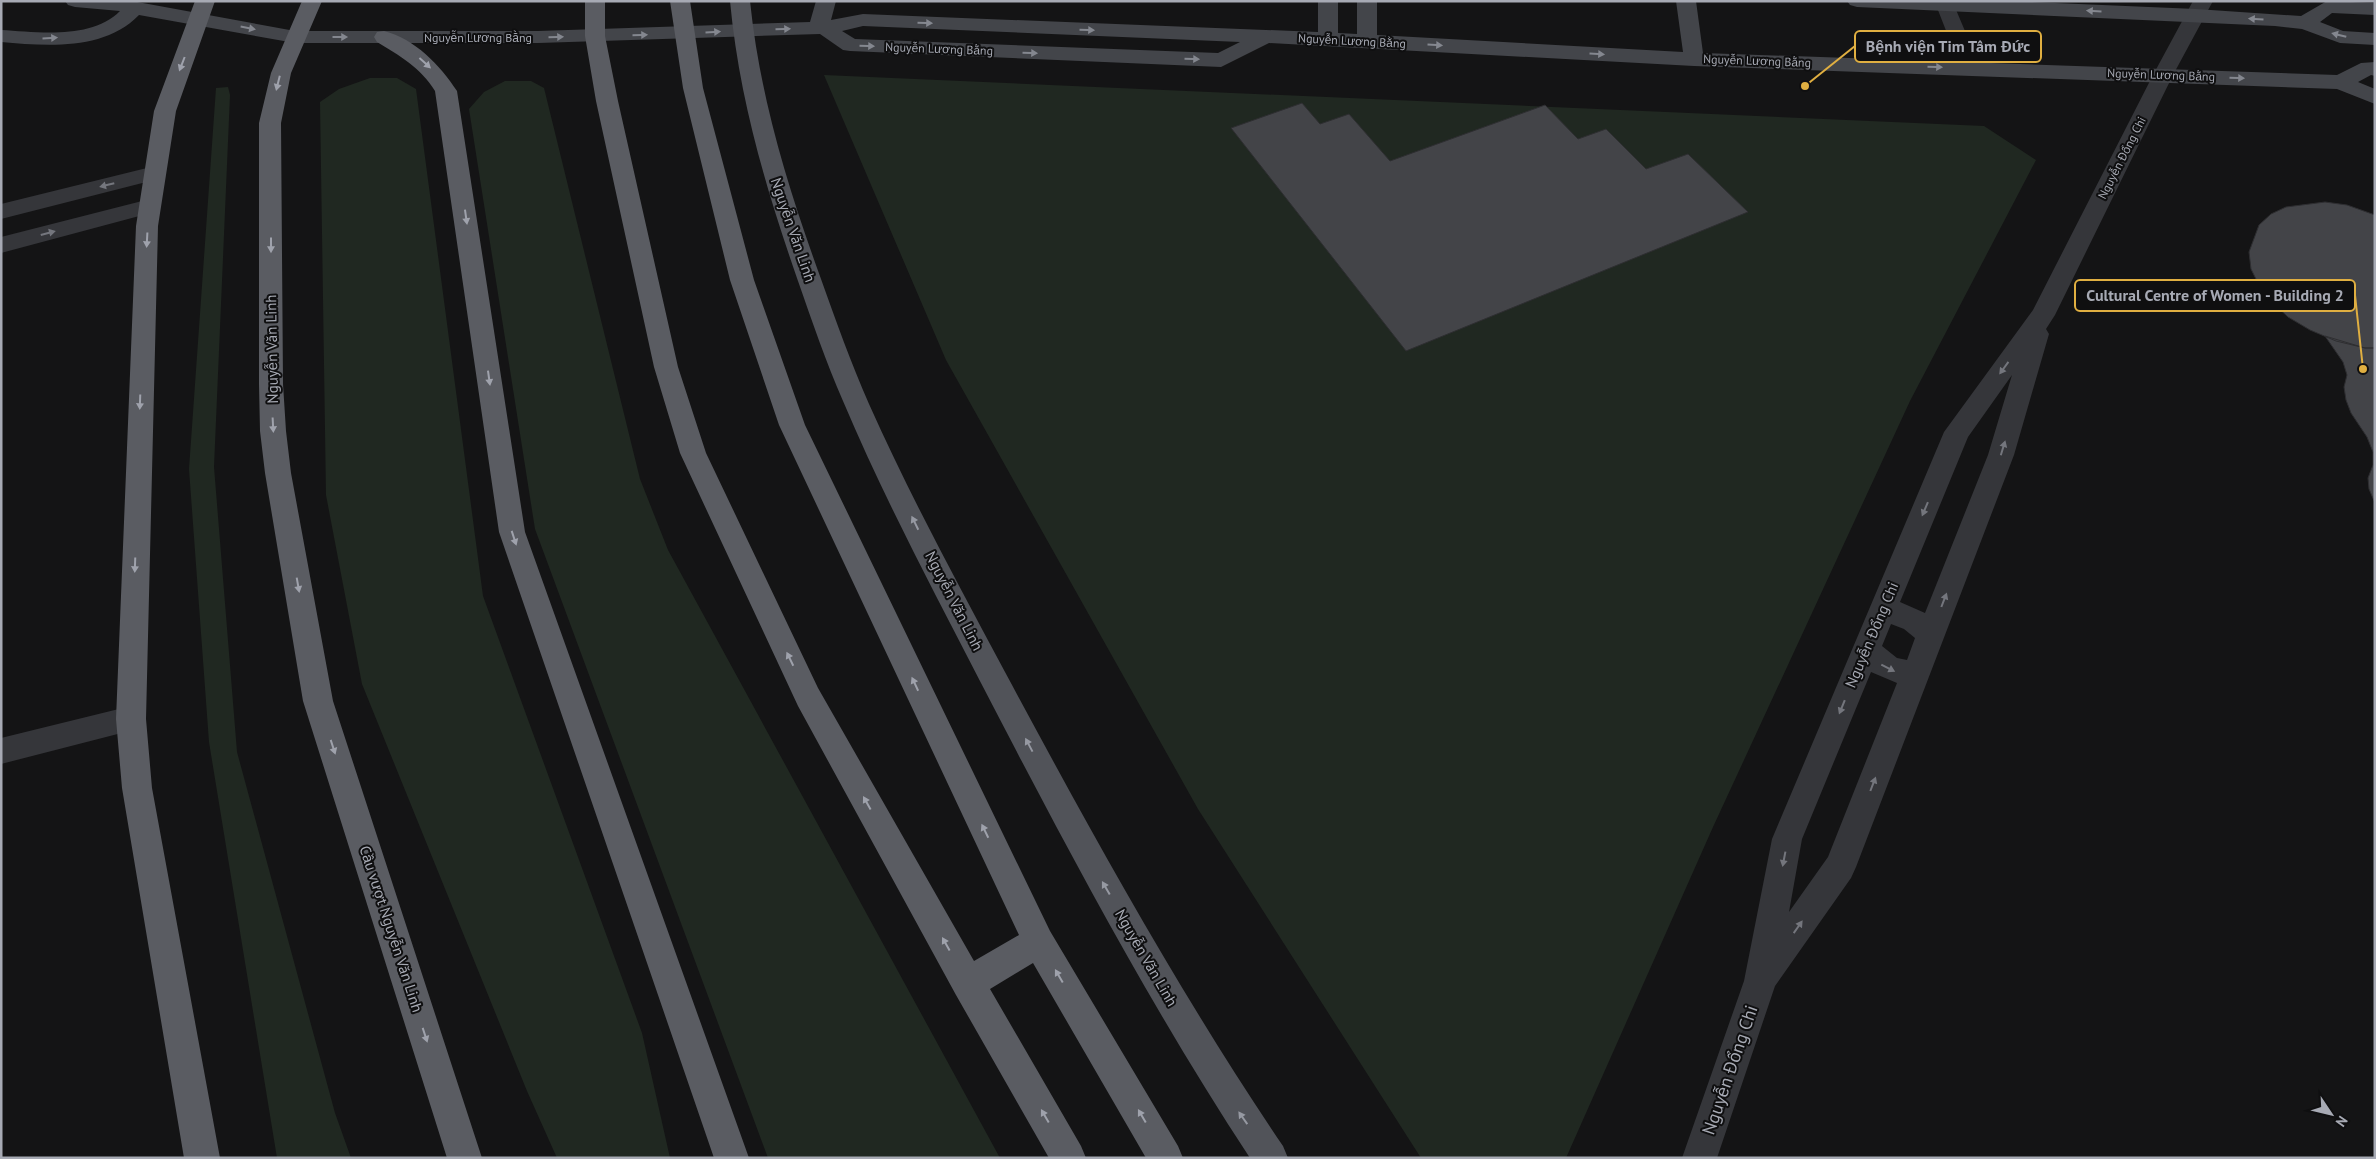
<svg xmlns="http://www.w3.org/2000/svg" width="2376" height="1159" viewBox="0 0 2376 1159" font-family="'PT Sans',sans-serif">
	<rect width="100%" height="100%" fill="#141415"/>
	<path fill="#202821" d="M824,75l1160,51 52,34 -126,241 -197,426 -147,331h-145l-223,-349 -252,-449z
		M370,78h27l19,11 67,507 159,437 28,125h-113l-30,-67 -165,-407 -36,-189 -6,-393 19,-13z
		M505,81h26l13,7 96,391 28,71 332,608h-232l-233,-629 -66,-420 15,-17z
		M228,87l2,8 -16,372 23,285 98,361 16,45h-74l-68,-416 -20,-273 27,-381z"/>
	<path fill="#434448" stroke="#2e2e31" d="M1302,103l18,21 29,-10 41,47 155,-56 33,34 28,-10 40,40 42,-15 60,58 -342,139 -175,-223z
		M2325,202l22,3 28,10v133h-10l-29,-7 -26,-11 -22,-13 -17,-16 -12,-16 -8,-16 -2,-17 10,-27 12,-11 15,-7z
		M2325,336l40,12h10v155l-6,-14 -1,-11 5,-13v-13l-6,-15 -16,-24 -5,-13 -2,-13 3,-12 -4,-13z"/>
	<g fill="none" stroke-linecap="round" stroke-linejoin="round">
		<path fill="#35363a" fill-rule="evenodd" d="M1938,1h14l2,4 27,64 -3,4 -7,2 -7,-2 -3,-4 -25,-64z
			M155,166l7,2 4,5 -4,5 -161,41v-15z
			M150,199l8,2 3,5 -3,5 -157,42v-16z
			M131,706l10,4 4,9 -4,9 -140,36v-26z"/>
		<path fill="#35363a" fill-rule="evenodd" d="M2193,1h20l-40,74 -118,240 -9,14 3,5 -35,121 -158,412 -5,11 -76,108 -58,172h-35l62,-177 28,-142 172,-407 89,-122 120,-235zM2012,375l-24,80 -63,158 -25,-11 68,-165zM1891,624l13,5 11,9 -8,22 -10,-2 -15,-12zM1871,672l26,11 -69,174 -39,55 13,-73z"/>
		<path fill="#43454a" fill-rule="evenodd" d="M65,1h67l163,30h243l272,-9 6,-21h20l-5,19 32,-6 455,18v-31h20v32l19,1v-33h20v34l306,17 -7,-51h20l7,52 634,22 24,-12 14,-1v14l-4,-1 -13,7 17,7v15l-38,-15 -643,-23 -425,-23 -48,24 -371,-16 -7,-1 -23,-16 -282,9h-243l-156,-28c-35,36 -92,31 -138,27v-12c37,2 90,10 119,-19l-45,-4 -7,-2zM863,26l377,16 -22,11 -363,-14 -13,-8z
			M1847,1h164l185,8 105,7 26,-15 48,2v12l-43,-2 -12,9 23,9 32,2v12l-35,-2 -38,-14 -27,-3 -418,-19 -7,-2z"/>
		<path fill="#515359" fill-rule="evenodd" d="M730,1h20c10,97 38,187 71,278 15,42 30,84 48,125 41,92 89,180 136,268 87,162 175,322 278,474l5,12h-38c-100,-152 -185,-313 -269,-475 -48,-93 -97,-185 -138,-282 -17,-39 -31,-80 -45,-120 -32,-92 -59,-183 -68,-280z"/>
		<path fill="#5a5c62" fill-rule="evenodd" d="M195,1h20l-39,110 -18,115 -12,493 6,69 68,370h-36l-62,-370 -6,-69 20,-493 18,-115z
			M302,1h20l-31,72 -10,50 2,261 3,47 5,42 42,228 149,457h-35l-144,-457 -38,-228 -5,-42 -1,-47v-261l12,-50z
			M585,1h20v35l13,65 60,266 28,86 112,235 156,273 45,-26 -240,-510 -49,-145 -47,-192 -13,-87h20l13,87 51,192 51,145 245,506 128,215 5,12h-37l-113,-195 -43,26 91,157 5,12h-37l-93,-163 -158,-289 -118,-253 -26,-86 -58,-266 -11,-65z
			M384,31c31,8 56,34 73,60l68,441 224,626h-35l-215,-626 -64,-441c-14,-23 -36,-36 -58,-49l-3,-5 3,-5z"/>
	</g>
	<defs><path id="oneway-solid" d="M-6-.8H1V-3.2L6.5 0L1 3.2V.8H-6Z" transform="scale(1.25)"/></defs>
	<g fill="#84878f">
		<use href="#oneway-solid" transform="translate(2094 11) rotate(-177)"/>
		<use href="#oneway-solid" transform="translate(2256 19) rotate(-176)"/>
		<use href="#oneway-solid" transform="translate(925 23) rotate(2)"/>
		<use href="#oneway-solid" transform="translate(248 28) rotate(11)"/>
		<use href="#oneway-solid" transform="translate(783 29) rotate(-2)"/>
		<use href="#oneway-solid" transform="translate(1087 30) rotate(2)"/>
		<use href="#oneway-solid" transform="translate(713 32) rotate(-3)"/>
		<use href="#oneway-solid" transform="translate(640 35) rotate(-1)"/>
		<use href="#oneway-solid" transform="translate(2339 35) rotate(-166)"/>
		<use href="#oneway-solid" transform="translate(340 37)"/>
		<use href="#oneway-solid" transform="translate(556 37) rotate(-2)"/>
		<use href="#oneway-solid" transform="translate(50 38) rotate(-3)"/>
		<use href="#oneway-solid" transform="translate(1435 45) rotate(3)"/>
		<use href="#oneway-solid" transform="translate(867 46) rotate(2)"/>
		<use href="#oneway-solid" transform="translate(1030 53) rotate(2)"/>
		<use href="#oneway-solid" transform="translate(1597 54) rotate(3)"/>
		<use href="#oneway-solid" transform="translate(1192 59) rotate(2)"/>
		<use href="#oneway-solid" transform="translate(1935 67) rotate(2)"/>
		<use href="#oneway-solid" transform="translate(2237 78) rotate(2)"/>
	</g>
	<g fill="#9fa2ac">
		<use href="#oneway-solid" transform="translate(425 63) rotate(42)"/>
		<use href="#oneway-solid" transform="translate(182 64) rotate(111)"/>
		<use href="#oneway-solid" transform="translate(278 83) rotate(104)"/>
		<use href="#oneway-solid" transform="translate(466 217) rotate(82)"/>
		<use href="#oneway-solid" transform="translate(147 240) rotate(93)"/>
		<use href="#oneway-solid" transform="translate(271 245) rotate(90)"/>
		<use href="#oneway-solid" transform="translate(489 378) rotate(82)"/>
		<use href="#oneway-solid" transform="translate(140 402) rotate(92)"/>
		<use href="#oneway-solid" transform="translate(273 425) rotate(87)"/>
		<use href="#oneway-solid" transform="translate(514 538) rotate(72)"/>
		<use href="#oneway-solid" transform="translate(135 565) rotate(92)"/>
		<use href="#oneway-solid" transform="translate(298 585) rotate(80)"/>
		<use href="#oneway-solid" transform="translate(790 659) rotate(-116)"/>
		<use href="#oneway-solid" transform="translate(915 684) rotate(-115)"/>
		<use href="#oneway-solid" transform="translate(333 747) rotate(72)"/>
		<use href="#oneway-solid" transform="translate(867 803) rotate(-119)"/>
		<use href="#oneway-solid" transform="translate(985 831) rotate(-116)"/>
		<use href="#oneway-solid" transform="translate(946 944) rotate(-119)"/>
		<use href="#oneway-solid" transform="translate(1059 976) rotate(-120)"/>
		<use href="#oneway-solid" transform="translate(425 1035) rotate(72)"/>
		<use href="#oneway-solid" transform="translate(1045 1116) rotate(-120)"/>
		<use href="#oneway-solid" transform="translate(1142 1116) rotate(-120)"/>
	</g>
	<g fill="#74767d">
		<use href="#oneway-solid" transform="translate(107 185) rotate(166)"/>
		<use href="#oneway-solid" transform="translate(48 233) rotate(-15)"/>
		<use href="#oneway-solid" transform="translate(2004 368) rotate(126)"/>
		<use href="#oneway-solid" transform="translate(2003 448) rotate(-73)"/>
		<use href="#oneway-solid" transform="translate(1925 509) rotate(113)"/>
		<use href="#oneway-solid" transform="translate(1944 600) rotate(-69)"/>
		<use href="#oneway-solid" transform="translate(1888 668) rotate(27)"/>
		<use href="#oneway-solid" transform="translate(1842 707) rotate(112)"/>
		<use href="#oneway-solid" transform="translate(1873 784) rotate(-69)"/>
		<use href="#oneway-solid" transform="translate(1784 859) rotate(101)"/>
		<use href="#oneway-solid" transform="translate(1798 927) rotate(-55)"/>
	</g>
	<g fill="#9699a2">
		<use href="#oneway-solid" transform="translate(915 523) rotate(-116)"/>
		<use href="#oneway-solid" transform="translate(1029 745) rotate(-118)"/>
		<use href="#oneway-solid" transform="translate(1106 888) rotate(-120)"/>
		<use href="#oneway-solid" transform="translate(1243 1118) rotate(-125)"/>
	</g>
	<g text-anchor="middle" stroke-width="4" stroke-linejoin="round" paint-order="stroke">
		<g font-size="12" fill="#a7aab4" stroke="#0f0f10">
			<text x="478" y="42">Nguyễn Lương Bằng</text>
			<text transform="translate(1352 41) rotate(3)" y="4">Nguyễn Lương Bằng</text>
			<text transform="translate(939 49) rotate(2)" y="4">Nguyễn Lương Bằng</text>
			<text transform="translate(1757 61) rotate(2)" y="4">Nguyễn Lương Bằng</text>
			<text transform="translate(2161 75) rotate(2)" y="4">Nguyễn Lương Bằng</text>
			<text transform="translate(2122 158) rotate(-63)" y="4">Nguyễn Đổng Chi</text>
		</g>
		<g font-size="15" fill="#a7aab4" stroke="#0f0f10">
			<text transform="translate(793 230) rotate(71)" y="5">Nguyễn Văn Linh</text>
			<text transform="translate(272 349) rotate(-91)" y="5">Nguyễn Văn Linh</text>
			<text transform="translate(954 601) rotate(63)" y="5">Nguyễn Văn Linh</text>
			<text transform="translate(1872 635) rotate(-67)" y="5">Nguyễn Đổng Chi</text>
			<text transform="translate(391 929) rotate(72)" y="5">Cầu vượt Nguyễn Văn Linh</text>
			<text transform="translate(1146 958) rotate(60)" y="5">Nguyễn Văn Linh</text>
		</g>
		<g font-size="18" fill="#a7aab4" stroke="#0f0f10">
			<text transform="translate(1730 1070) rotate(-71)" y="6">Nguyễn Đổng Chi</text>
		</g>
	</g>
	<path fill="none" stroke="#e0af41" stroke-width="2" d="M1805 86L1855 46M2363 369L2355 295"/>
	<g fill="#e0af41" stroke="#0f0f10" stroke-width="2">
		<circle cx="1805" cy="86" r="5"/>
		<circle cx="2363" cy="369" r="5"/>
	</g>
	<g fill="#0f0f10" stroke="#e0af41" stroke-width="2">
		<rect x="1855" y="31" width="186" height="31" rx="5"/>
		<rect x="2075" y="280" width="280" height="31" rx="5"/>
	</g>
	<g font-size="16" text-anchor="middle" font-weight="bold" fill="#a7aab4">
		<text x="1948" y="52">Bệnh viện Tim Tâm Đức</text>
		<text x="2215" y="301">Cultural Centre of Women - Building 2</text>
	</g>
	<rect width="2376" height="1159" fill="none" stroke="#a7aab4" stroke-width="5"/>
	<g transform="translate(2331 1114) rotate(125)" stroke="#0f0f10" stroke-width="4" paint-order="stroke">
	<path d="M0-4L9 19L0 12L-9 19Z" fill="#a7aab4"/>
	<text y="-8" font-size="14" font-weight="bold" text-anchor="middle" fill="#a7aab4">N</text>
	</g>
</svg>
